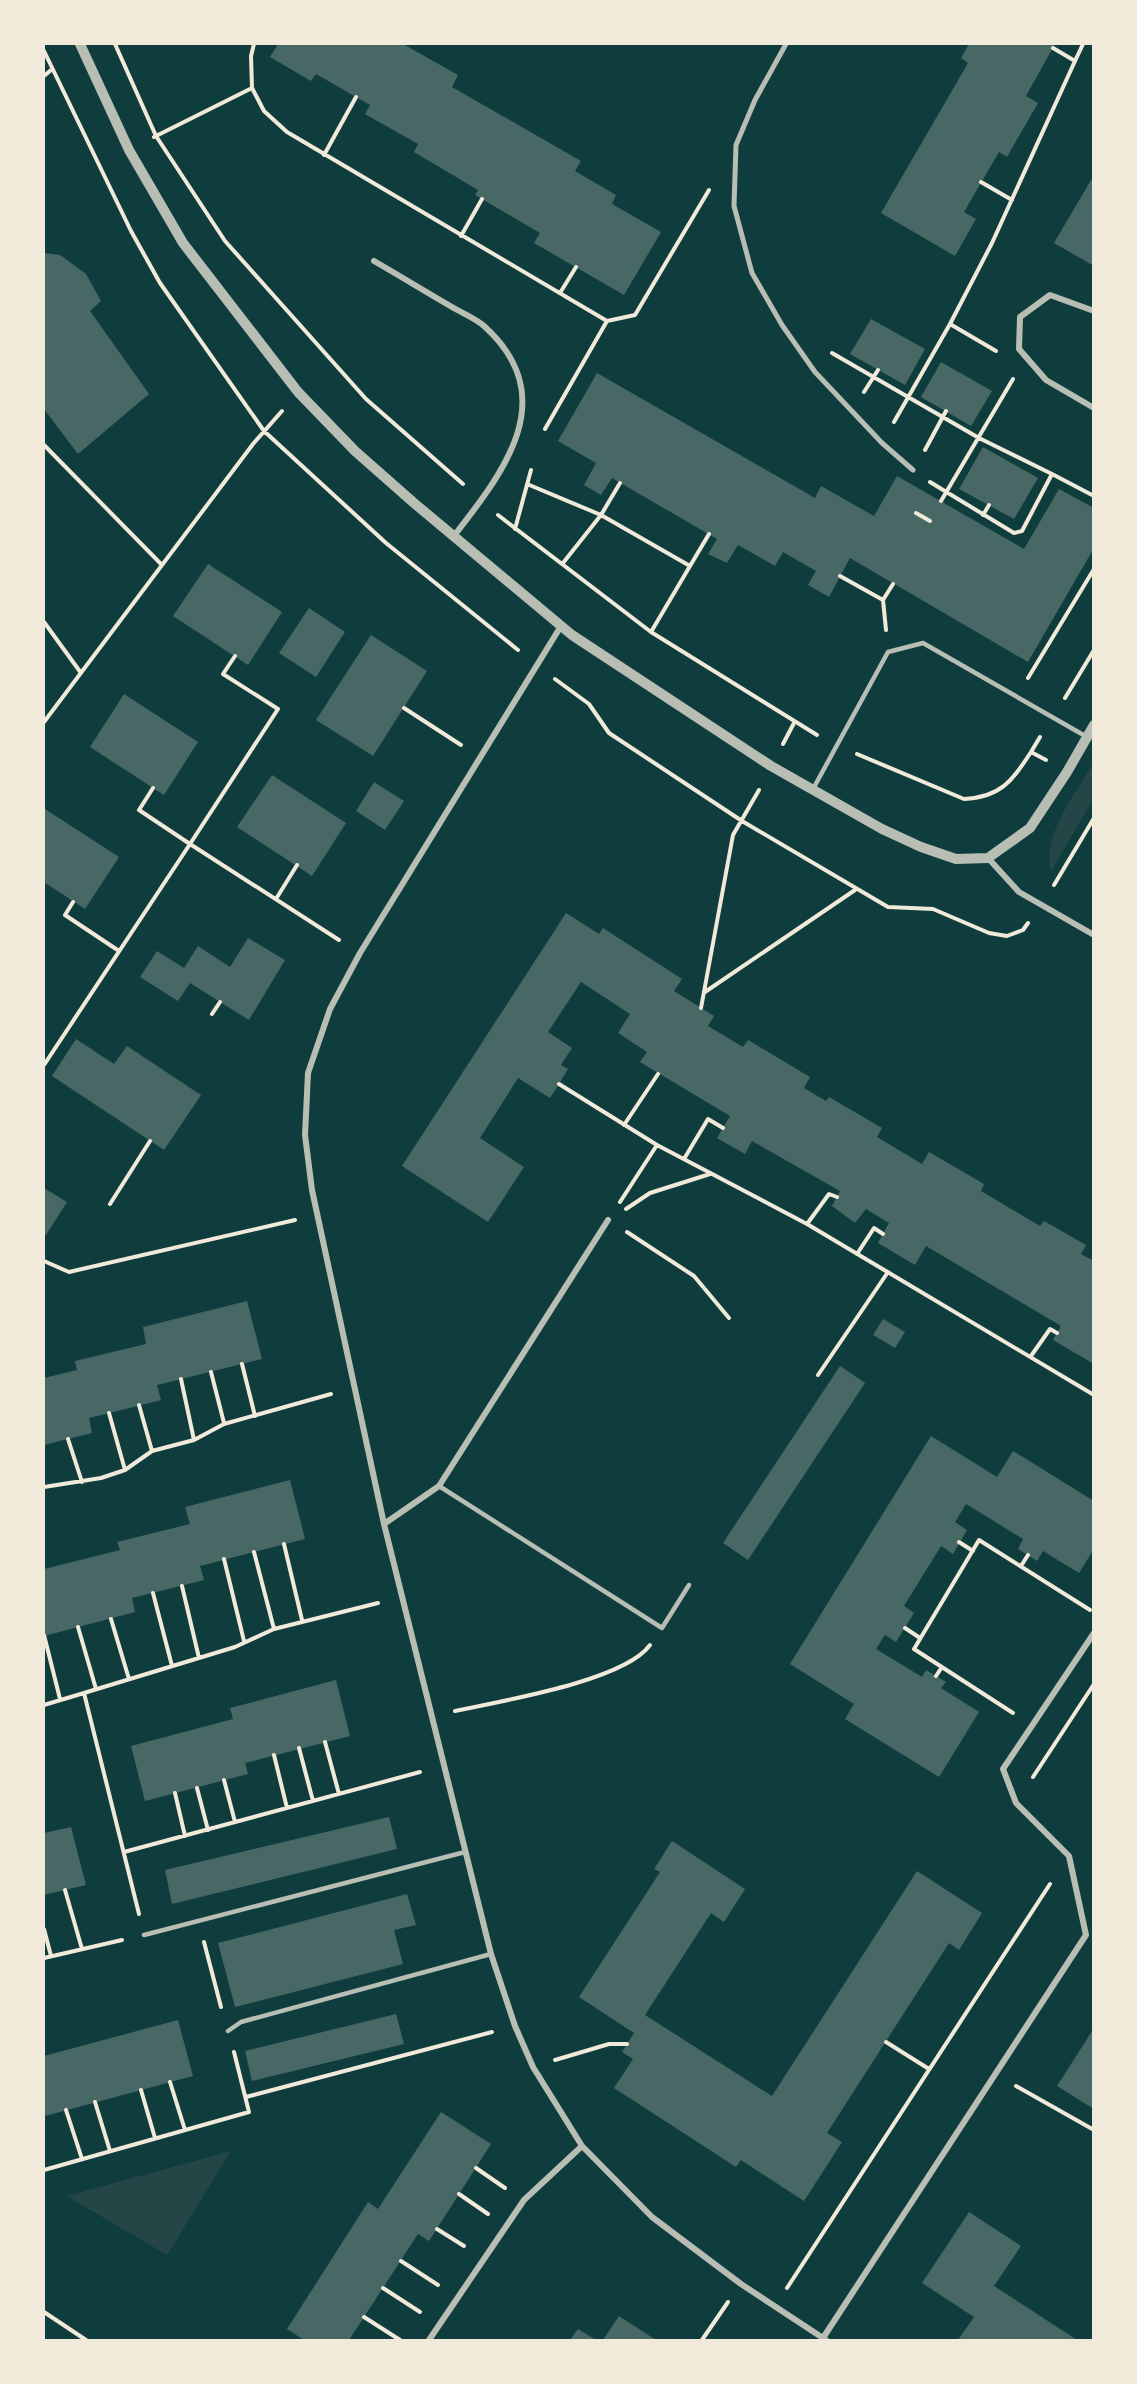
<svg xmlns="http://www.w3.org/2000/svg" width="1137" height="2384" viewBox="0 0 1137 2384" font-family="'Work Sans',sans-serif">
	<rect width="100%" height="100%" fill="#0f3d3e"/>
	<path fill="#244646" d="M1093,763v36l-42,73c-10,-36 25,-79 42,-109z
		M231,2151l-64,104 -100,-59z"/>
	<path fill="#486865" d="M278,44h125l55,31 -6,12 129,74 -6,10 41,24 -4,9 49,28 -37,63 -90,-52 6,-10 -65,-38 3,-5 -64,-38 4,-8 -53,-30 5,-9 -54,-31 -5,7 -41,-24z
		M969,44h86l-29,52 12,7 -31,54 -8,-5 -35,60 12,7 -21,37 -74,-43 87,-150 -7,-5z
		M1094,175v91l-40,-23z
		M44,253l16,2 26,19 15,27 -11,10 59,83 -71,60 -34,-45z
		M871,319l54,30 -20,36 -55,-31z
		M941,362l51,29 -21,35 -50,-29z
		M597,373l218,125 6,-12 53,30 23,-40 127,73 35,-60 35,19v40l-66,114 -178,-104 -21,39 -21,-12 8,-14 -33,-19 -8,14 -37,-21 -11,18 -19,-9 9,-15 -105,-61 -11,17 -17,-10 12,-22 -38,-22z
		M983,447l55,31 -24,41 -55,-30z
		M208,564l74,48 -34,53 -75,-49z
		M309,608l36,24 -29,45 -37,-24z
		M371,635l56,36 -54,85 -57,-36z
		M124,694l74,48 -34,53 -74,-48z
		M272,775l74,48 -34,53 -75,-49z
		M374,782l30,19 -19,29 -29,-19z
		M45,809l74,48 -34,52 -41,-27z
		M566,913l33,21 4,-6 79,51 -8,12 40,25 -6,10 35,21 5,-7 62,37 -6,11 22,13 3,-4 53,31 -5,9 45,27 7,-12 55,32 -3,7 59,35 4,-5 42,24 -5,9 13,7v103l-41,-24 8,-14 -135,-80 -11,19 -37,-22 11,-20 -23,-14 -11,14 -23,-17 8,-15 -88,-50 -7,13 -28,-16 13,-22 -90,-54 7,-10 -29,-19 12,-19 -49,-32 -33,50 24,16 -11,17 7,4 -9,15 -9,14 -32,-20 -38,60 44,29 -36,55 -86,-56z
		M248,938l37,22 -36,60 -59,-37 -12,18 -38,-24 17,-26 27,17 14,-22 32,21z
		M76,1039l38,25 13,-18 74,49 -37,55 -112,-74z
		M44,1188l23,14 -21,33 -2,-2z
		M247,1301l15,58 -105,26 4,15 -72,18 3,15 -48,12v-67l33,-8 -2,-9 71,-17 -3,-17z
		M883,1319l22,13 -10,16 -22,-13z
		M840,1366l25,17 -117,177 -25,-17z
		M931,1436l66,41 16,-26 81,50v48l-15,24 -36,-22 -6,10 -19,-12 5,-10 -57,-35 -11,18 12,8 -14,24 -12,-8 -37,60 10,7 -18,29 -11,-7 -9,14 46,28 4,-7 20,12 -5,6 38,24 -40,65 -94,-58 9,-15 -64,-40z
		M290,1480l15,59 -105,27 4,14 -72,18 3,14 -91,24v-67l76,-19 -3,-8 73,-18 -5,-17z
		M336,1680l14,56 -105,27 3,11 -103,27 -14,-55 102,-27 -3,-11z
		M389,1817l8,32 -225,55 -7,-34z
		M71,1827l15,58 -42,10v-62z
		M672,1841l73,48 -21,33 -13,-9 -66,102 127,81 145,-225 65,42 -23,37 -10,-7 -122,190 15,9 -38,59 -63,-41 -5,7 -122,-79 19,-29 -11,-7 12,-19 -55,-36 81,-125 -6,-3z
		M407,1894l9,31 -22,5 9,34 -168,43 -17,-64z
		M396,2014l8,30 -152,37 -7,-30z
		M178,2020l15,56 -148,40 -1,-60z
		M1094,2028v81l-37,-23z
		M441,2112l50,32 -62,97 -11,-7 -69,106h-45l-17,-11 81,-127 10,7z
		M969,2212l52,34 -27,40 83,54h-119l16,-23 -52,-34z
		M619,2316l37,24h-53z
		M578,2329l18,11h-26z"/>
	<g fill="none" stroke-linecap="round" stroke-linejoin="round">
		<path stroke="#f1e9da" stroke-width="4" d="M115,44l41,92 69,105 141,158 97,85
			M44,51l87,180 29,52 104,148 122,112 132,107
			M1075,61l8,-17
			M44,76l7,-6
			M252,88l-1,-32 3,-12
			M154,137l98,-49 12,23 23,21 320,189 28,-6 74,-125
			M324,155l32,-58
			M981,182l31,18
			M461,236l21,-37
			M560,293l16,-26
			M996,351l-46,-27 42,-81 83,-182 -22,-13
			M832,353l147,85 73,36
			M864,392l14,-22
			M894,422l56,-98
			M545,429l62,-108
			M44,445l117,119
			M925,450l21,-39
			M930,482l84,51 8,-2 30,-57 42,22
			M527,484l74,31 89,51 -39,66
			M941,501l72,-122
			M916,513l14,8
			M498,515l153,117 166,103
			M983,515l6,-10
			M515,529l16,-59
			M563,563l38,-48 19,-32
			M690,566l19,-32
			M840,576l43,24
			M44,622l37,51
			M886,630l-3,-30 10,-16
			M235,656l-12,18 55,35 -88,135 149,96
			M1028,678l66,-109
			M555,679l34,25 20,29 133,88 146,86 45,2 56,24 18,3 16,-6 5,-7
			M1065,698l29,-48
			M404,708l57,37
			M44,722l209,-278 29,-33
			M783,744l11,-21
			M1031,752l9,-15
			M857,754l107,45c37,-2 48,-18 67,-47l15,8
			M1054,885l40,-67
			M276,899l21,-34
			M73,902l-8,13 54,36
			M705,992l150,-102
			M701,1008l32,-173 26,-45
			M212,1014l8,-12
			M44,1065l146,-221 -51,-34 14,-22
			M559,1084l98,61 150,79 287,171
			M624,1125l34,-51
			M684,1159l24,-40 15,9
			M620,1202l37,-57
			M110,1204l40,-63
			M626,1209l24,-16 60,-19
			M807,1224l22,-30 8,3
			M627,1232l67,44 35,42
			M857,1254l17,-26 9,6
			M44,1261l25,11 226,-52
			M1031,1356l19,-27 7,4
			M242,1364l13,52
			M211,1372l13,51
			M818,1375l70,-103
			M181,1379l13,61
			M139,1405l13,46
			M109,1413l16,57
			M68,1439l14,43
			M44,1487l57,-9 24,-8 27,-19 42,-11 30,-16 107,-30
			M959,1542l14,9
			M284,1544l18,76
			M254,1552l20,77
			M224,1559l20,82
			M1021,1566l7,-11
			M182,1586l17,72
			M153,1593l19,73
			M111,1619l18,60
			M78,1627l18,62
			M905,1628l15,10
			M44,1635l16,64
			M936,1676l6,-9
			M84,1693l151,-46 39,-18 104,-26
			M44,1705l40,-12 55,221
			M455,1711c46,-10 169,-30 195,-66
			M1013,1713l-99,-64 65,-109 111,70
			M325,1742l14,52
			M299,1748l14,53
			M274,1755l13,53
			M1033,1777l61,-93
			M224,1780l11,42
			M197,1788l11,42
			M175,1793l10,43
			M124,1852l296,-80
			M65,1890l17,59
			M44,1929l7,27
			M204,1942l17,65
			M44,1958l78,-18
			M886,2042l43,27
			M555,2060l54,-16h18
			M170,2082l15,48
			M1016,2086l78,44
			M141,2090l14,48
			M246,2097l246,-65
			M95,2102l15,49
			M66,2110l16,49
			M476,2168l29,20
			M44,2170l205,-58 -15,-60
			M459,2194l29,20
			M437,2229l27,17
			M401,2261l37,24
			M383,2288l37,24
			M787,2288l263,-404
			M44,2312l42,28
			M364,2317l36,23
			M702,2340l26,-38"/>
		<path stroke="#b8beb3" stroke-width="4.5" d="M813,789l75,-137 35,-9 164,94
			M439,1486l223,142 27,-43
			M144,1935l321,-83
			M228,2031l13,-9 250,-68"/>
		<path stroke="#b8beb3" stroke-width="5" d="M786,44l-31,56 -19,45 -2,61 18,67 30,52 33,47 67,71 31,27"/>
		<path stroke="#b8beb3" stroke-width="6" d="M374,261c26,15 52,31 78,46 10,6 23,11 32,19 79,71 20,146 -31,211
			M1094,311l-44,-16 -30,22 -1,32 27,31 48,28
			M561,626l-201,327 -30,56 -22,64 -3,62 7,55 72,334 107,430 24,72 18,41 49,79 70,71 89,67 85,56
			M988,858l31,34 75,43
			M384,1524l55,-38 169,-266
			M823,2338l263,-403 -17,-79 -53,-53 -13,-34 91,-136
			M429,2340l95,-140 58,-54"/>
		<path stroke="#b8beb3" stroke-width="10" d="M80,44l49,106 54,93 115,149 57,59 59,52 158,132 199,131 111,63 39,18 35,12 32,-1 42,-30 37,-56 27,-47"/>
	</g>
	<rect width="1137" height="2384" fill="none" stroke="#f1e9da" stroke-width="90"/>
</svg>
